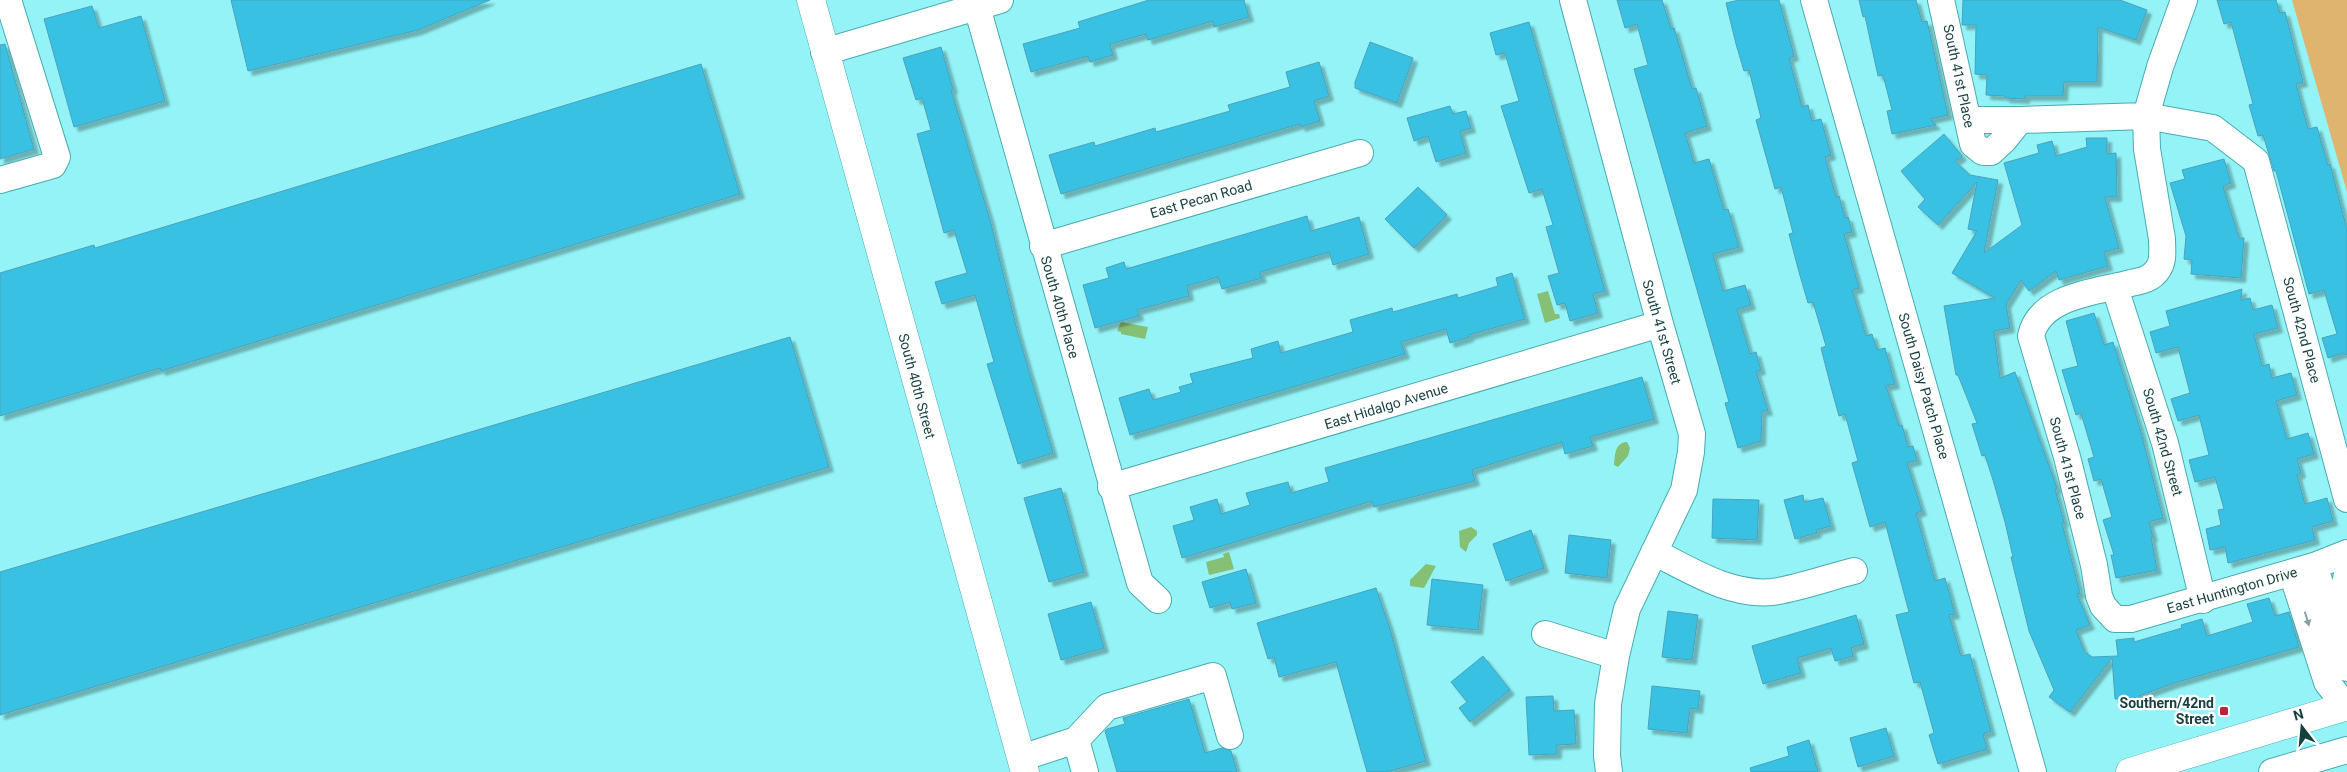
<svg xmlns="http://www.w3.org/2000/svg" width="2347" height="772" viewBox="0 0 2347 772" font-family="Roboto,sans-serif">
	<defs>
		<filter id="shadow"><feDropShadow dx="4.5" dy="4.5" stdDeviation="1" flood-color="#0004"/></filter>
	</defs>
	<rect width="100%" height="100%" fill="#93f3f6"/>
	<path fill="#dfb46f" d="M2292,0h55v192z"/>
	<path fill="#85c074" d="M1548,291l7,23h4l1,4 -15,5 -8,-29z
		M1121,322l27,5 -3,12 -24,-5v-2l-4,-1z
		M1627,442l3,6 -2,8 -10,11 -4,-2c1,-11 1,-22 13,-23z
		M1471,527l6,4v4l-8,8 -3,9 -6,-5 -1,-16z
		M1229,552l5,17 -25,6 -3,-13 18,-5 -1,-3z
		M1426,564l10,2 -12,22 -14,-2v-6z"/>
	<path fill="#39c1e3" stroke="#4ba2ba" filter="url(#shadow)" d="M231,0h259l-72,30 -170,41z
		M1149,0h95l5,17 -35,10 -1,-6 -65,19 -2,-6 -36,10 3,11 -23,7 -2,-6 -57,16 -8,-28 57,-16 -2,-6z
		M1617,0h45l9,29 3,-1 18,61 4,-1 11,38 -22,7 9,30 15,-4 15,51 4,-1 11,38 -26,7 10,37 22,-6 6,20 -14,4 13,45 6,-2 5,18 -5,1 12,40h-6l-1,30 -23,7 -13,-45 4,-1 -95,-333 14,-4 -11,-41 -12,4z
		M1739,0h40l15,56 -5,2 13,49 6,-2 4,16 9,-2 10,36 -6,2 11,40 3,-1 6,22 3,-1 4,15 -8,2 15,54 -7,2 14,46 6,-2 5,16 8,-2 10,36 -9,2 13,40 3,-1 6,22 5,-1 4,14 -10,3 15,48 -6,2 19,68 10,-3 10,36 -6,1 12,41 9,-2 21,77 -8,3 4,15 -49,15 -9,-29 5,-2 -14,-51 -6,1 -18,-68 13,-3 -24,-90 -15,5 -18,-64 6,-2 -13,-47 -6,2 -8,-29 -10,-39 5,-2 -13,-44 -5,1 -9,-31 -10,-38 4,-1 -12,-46 -6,2 -19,-69 5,-2 -12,-48 -5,1 -8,-27 -10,-41z
		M1859,0h57l6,22 5,-1 21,94 -18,4 6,6 -44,9 -5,-23 5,-1 -9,-35 -5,1 -13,-60 -2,1z
		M1963,0h157l27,10 -11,30 -38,-13 -1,55h-33l-1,14h-38v3l-20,-1v-2l-19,-1 1,-20 -12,-1 1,-49h-14z
		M2217,0h59l4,13 5,-1 18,70 -7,2 12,45 9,-2 11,38 2,-1 17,66v125l-4,-2 -15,5 -6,-20 15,-4 -13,-44 -15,4 -33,-123h-2l-11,-36 -5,1 -9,-31 4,-1 -22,-82 -7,2z
		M92,6l7,22 42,-12 24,85 -91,26 -30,-108z
		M1529,22l76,269 -12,3 5,19 -28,8 -5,-18 -8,2 -9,-29 11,-3 -13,-46 7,-2 -11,-36 -13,4 -28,-87 18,-5 -14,-48 -9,2 -6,-22z
		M1370,42l43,16 -16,45 -42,-15v-6z
		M5,44l29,105 -34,10v-114z
		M941,47l12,42 -2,1 39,130 27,110 36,123 -35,11 -31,-100 7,-2 -19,-67 -33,9 -7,-22 32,-9 -13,-43 -10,3 -27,-99 14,-4 -9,-32 -6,2 -13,-42z
		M1319,62l10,34 -15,5 6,20 -19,6 -1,-3 -239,70 -12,-39 45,-13 1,4 60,-18 1,4 74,-21 -2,-6 62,-18 -4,-15z
		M701,64l39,130 -579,177 -1,-3 -160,48v-143l94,-28 1,3z
		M1450,106l3,8 13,-3 5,17 -11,3 6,22 -30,9 -8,-26 -14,5 -7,-23z
		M1944,134l18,22 -7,5 15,14 28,5 -14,73 38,-28 -18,-62 35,-10 -2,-8 15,-4 4,15 31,-9 -1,-9h21v16l9,-1 1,44h-12l14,51 -15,4 4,14 -49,14 -3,-9 -27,20 -8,-11 -15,24 4,24 -16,3 6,47 15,-6 42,116 -2,1 9,33 -2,1 18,70 -3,1 13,31 -14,5 8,21 8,6 26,-1 -2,-16 18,-2v4l48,-14 -1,-3 21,-6 5,17 46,-14 -6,-18 22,-6 6,18 14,-4 10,35 -125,36 -35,13v2l-24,1 -3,-41 -42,54 -21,-15 5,-7 -25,-59 -18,-74h2l-8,-35 -12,-42 -8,-25 -3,1 -10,-32 5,-1 -19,-48h-2l-12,-69 51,-8 -43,-25 25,-42 -9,-2 9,-47 -39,43 -20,-18 7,-8 -24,-28z
		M2224,159l7,24 -8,3 16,52h5l-3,40 -50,-4 1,-14 -8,-1 2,-23 -16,-53 15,-4 -3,-9z
		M1418,187l29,28 -33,33 -29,-29z
		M1307,216l4,15 48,-14 10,37 -36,11 -4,-13 -69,20 2,6 -40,11 -4,-12 -31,9 2,10 -52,14 2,6 -44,12 -12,-43 26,-7 -3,-10 18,-6 2,7z
		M1512,273l13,46 -56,16v2l-19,6 -4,-14 -45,13 4,12 -275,81 -11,-37 30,-9 4,11 28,-8 -2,-5 14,-4 -3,-9 63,-16 -2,-9 27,-8 3,12 72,-21 -3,-12 42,-12 1,4 64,-18 1,4 40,-12 -2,-8z
		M2242,289l-1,11 9,-2 3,12 19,-5 6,23 -24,6 8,32 7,-2 3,14 19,-5 6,22 -21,6 11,38 21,-6 6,21 -17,5 4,14 -4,2 8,29 22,-6 6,23 -21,6 3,13 -87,23 -3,-16 -15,3 -4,-21 15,-4 -3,-15 6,-1 -9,-32 -20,5 -6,-22 20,-5 -10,-40 -21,6 -7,-22 19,-6 -12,-46 -22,6 -6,-21 20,-6 -4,-15z
		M2094,313l10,32 9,-3 26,83 24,93 -14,4 4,15h-2l6,33 -41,8 -5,-23h3l-11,-35 9,-3 -11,-38 -7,2 -6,-22 6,-2 -13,-44 -5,2 -14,-45 16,-4 -12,-45z
		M790,337l39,130 -829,248v-143z
		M1642,377l12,42 -64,18 3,9 -28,8 -3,-12 -90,28 3,11 -101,26 -2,-6 -190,57 -9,-32 21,-6 -4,-13 27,-8 4,15 29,-9 -4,-12 42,-11 3,11 38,-11 -4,-14z
		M1061,488l23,84 -35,10 -25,-84z
		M1803,495l1,7 19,-4 8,28 -15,4 1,3 -22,6 -11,-39z
		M1713,499l46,1 -2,40 -45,-2z
		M1531,530l13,38 -38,13 -13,-37z
		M1569,535l42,5 -4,38 -42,-5z
		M1246,569l10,34 -24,6 -2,-7 -20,6 -8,-26z
		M1432,579l51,6 -5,45 -51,-5z
		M1376,588l14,41 36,132 -40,11h-19l-31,-110 -57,15 -5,-20 -6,2 -11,-36z
		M1091,602l13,46 -43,12 -13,-46z
		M1668,611l30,4 -6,45 -30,-3z
		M1856,615l8,29 -13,4 2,8 -18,5 -4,-13 -34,10 4,15 -38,11 -11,-38z
		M1483,656l27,34 -40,32 -11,-14 8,-6 -16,-20z
		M1652,686l48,5 -2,18 -8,-1 -3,25 -39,-4z
		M1553,696l1,15 20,-1 2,34 -19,1v9l-28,1 -3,-58z
		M1189,699l16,54 17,-5 9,3 6,21h-120l-12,-41 2,-2 18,-5 -2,-6z
		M1886,728l8,28 -36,11 -8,-29z
		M1809,740l9,32h-67l-1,-4 39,-12 -2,-9z"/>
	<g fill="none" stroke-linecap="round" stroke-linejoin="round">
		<g stroke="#4aabaf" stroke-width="28">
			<path id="minor" d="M1573,0l87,324 32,110 -1,18 -7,38 -57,119 -11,47 -8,48 -1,52 2,16
				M1814,0l219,772
				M1941,0l32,144 10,8h8l13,-12 16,-20
				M2184,0l-24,67 -14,49 1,33 15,90c0,10 2,22 -4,30 -6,10 -17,12 -27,14 -34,9 -91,12 -100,53l36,121 27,108 5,31 4,10 12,13h16l183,-53 33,-13
				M977,7l163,576 18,17
				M824,52l176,-52
				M1969,120h51l126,-4 67,12 43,33 91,338
				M0,180l53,-15 4,-8 -49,-157
				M1043,246l317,-93
				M2115,288l50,155 38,157
				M1111,487l549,-163
				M1654,552c36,18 76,44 118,40 24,-3 58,-15 82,-21
				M2314,566l22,63
				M2292,573l35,109 18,24
				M2347,574l-10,58 10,36
				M1545,634l71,22
				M1076,740l9,32
				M1021,758l55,-18 31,-33 106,-31 17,60
				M2272,772l75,-22"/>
		</g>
		<g stroke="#4aabaf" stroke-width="29">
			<path id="major" d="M811,0l214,772
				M2130,772l217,-66"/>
		</g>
		<use href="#minor" stroke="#fff" stroke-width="26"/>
		<use href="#major" stroke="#fff" stroke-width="28"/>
	</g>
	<defs><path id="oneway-solid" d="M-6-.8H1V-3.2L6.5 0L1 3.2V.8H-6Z" transform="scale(1.25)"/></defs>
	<use fill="#8a9fa0" href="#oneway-solid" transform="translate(2307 619) rotate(73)"/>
	<rect fill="#b7263c" stroke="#fff" stroke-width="2" x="2219" y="706" width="10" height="10" rx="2.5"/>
	<g text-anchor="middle" stroke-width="4.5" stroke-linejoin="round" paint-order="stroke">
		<g font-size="14" fill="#163f40" stroke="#fff">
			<text transform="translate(1959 76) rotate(78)" y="5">South 41st Place</text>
			<text transform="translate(1201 199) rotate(-16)" y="5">East Pecan Road</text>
			<text transform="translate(1060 307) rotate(74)" y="5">South 40th Place</text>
			<text transform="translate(2302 330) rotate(75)" y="5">South 42nd Place</text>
			<text transform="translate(1662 332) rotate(74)" y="5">South 41st Street</text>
			<text transform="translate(917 386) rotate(75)" y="5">South 40th Street</text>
			<text transform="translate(1924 386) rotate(74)" y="5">South Daisy Patch Place</text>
			<text transform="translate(1386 406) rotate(-17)" y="5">East Hidalgo Avenue</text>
			<text transform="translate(2163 442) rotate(74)" y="5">South 42nd Street</text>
			<text transform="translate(2068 468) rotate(75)" y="5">South 41st Place</text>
			<text transform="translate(2232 590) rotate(-16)" y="5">East Huntington Drive</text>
		</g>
		<g font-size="14" font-weight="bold" fill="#163f40" stroke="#fff" text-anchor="end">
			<text x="2214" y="708">Southern/42nd<tspan x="2214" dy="16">Street</tspan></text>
		</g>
	</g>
	<g transform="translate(2302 727) rotate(344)" stroke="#ffffff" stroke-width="4" paint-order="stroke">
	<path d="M0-4L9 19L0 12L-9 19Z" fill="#163f40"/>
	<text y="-8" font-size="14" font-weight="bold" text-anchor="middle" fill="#163f40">N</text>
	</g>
</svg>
